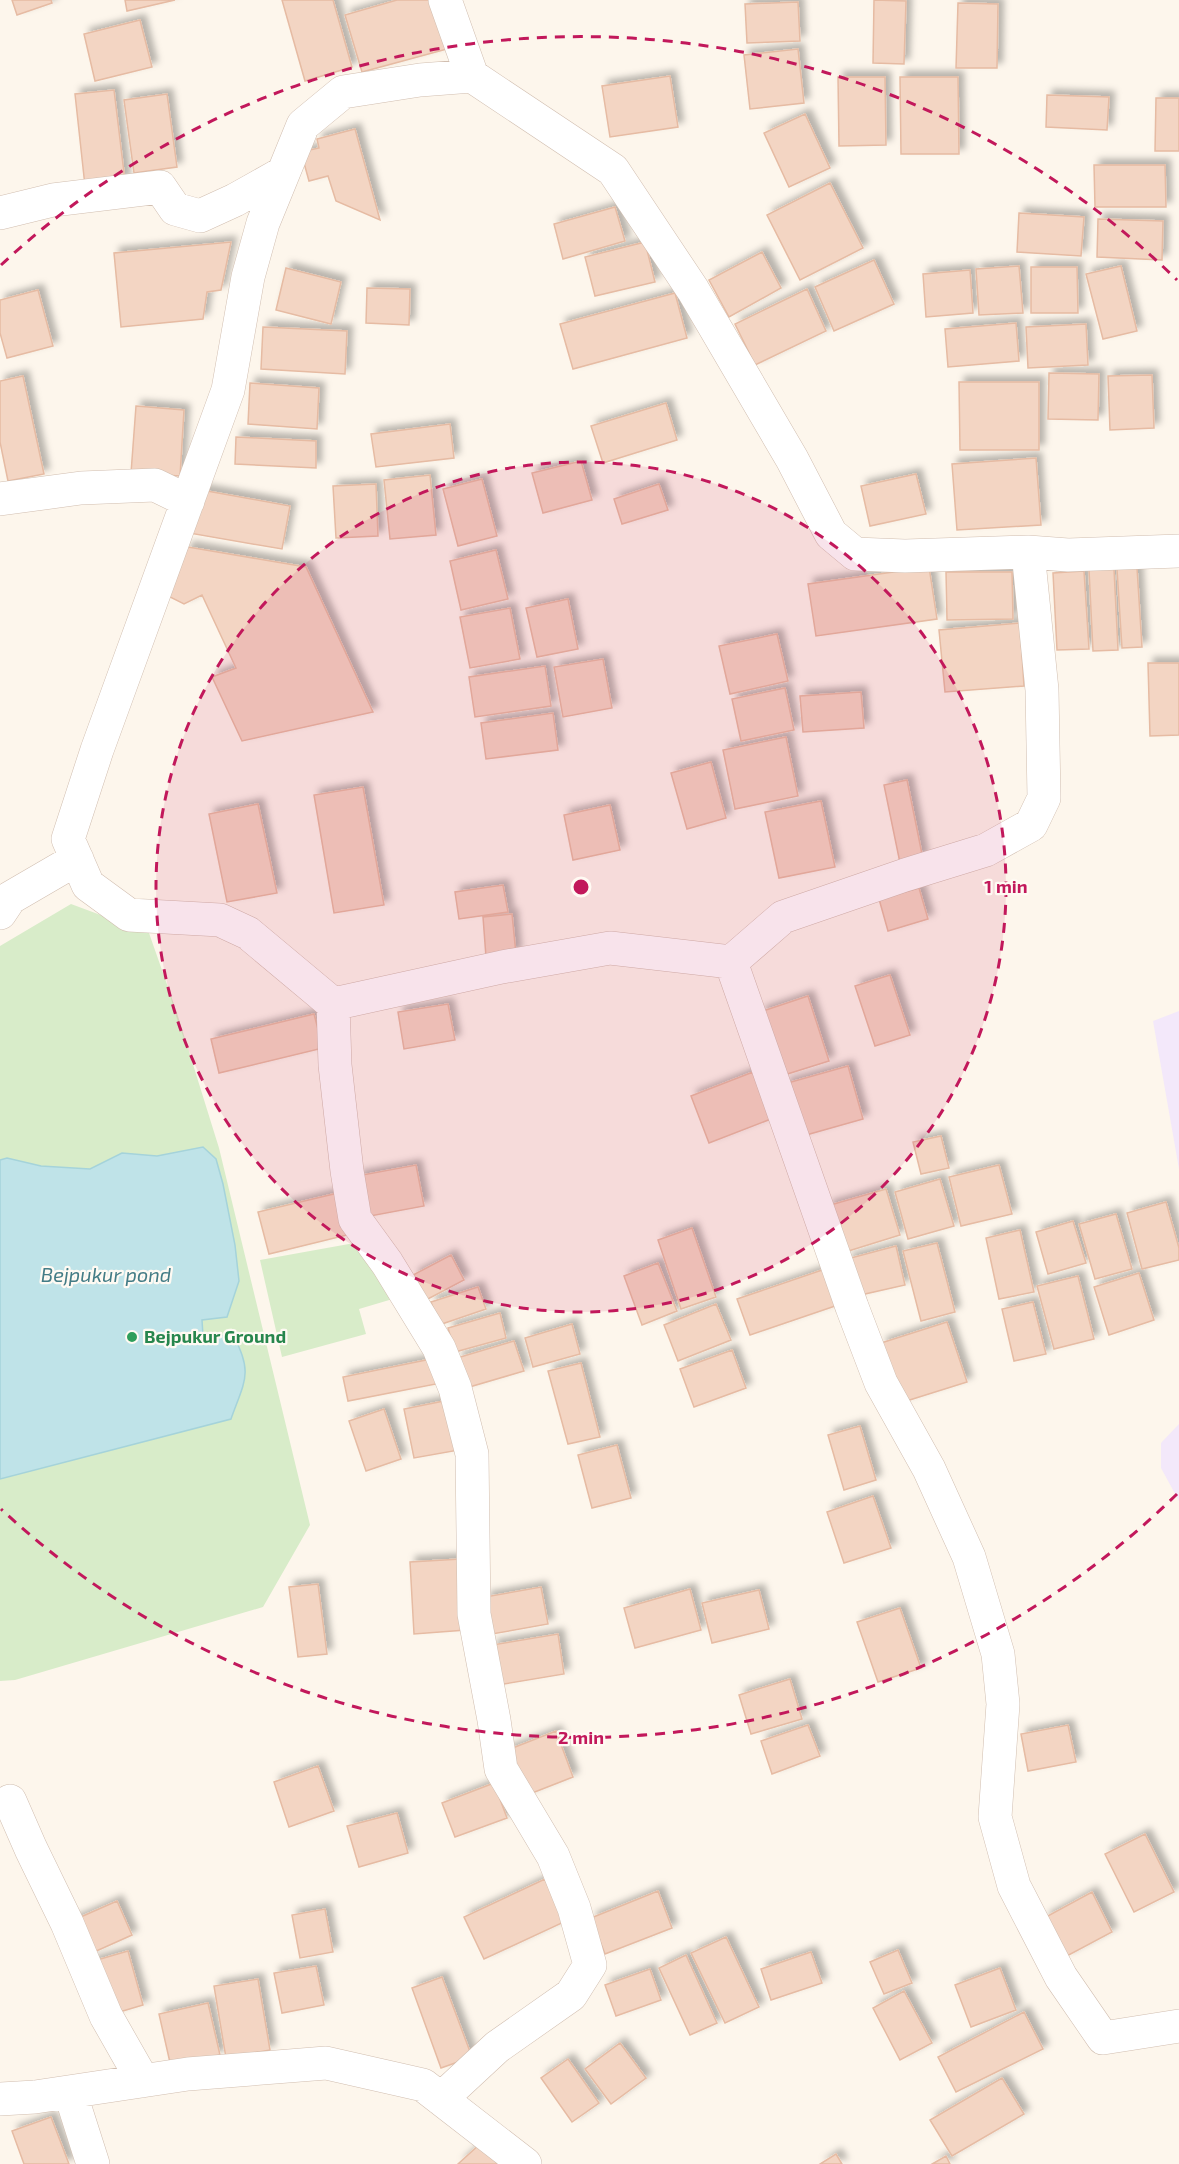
<svg xmlns="http://www.w3.org/2000/svg" width="1179" height="2164" viewBox="0 0 1179 2164" font-family="'Exo 2',sans-serif">
	<defs>
		<filter id="shadow"><feDropShadow dx="5.5" dy="-5.5" stdDeviation="3" flood-color="#0004"/></filter>
	</defs>
	<rect width="100%" height="100%" fill="#fdf6ec"/>
	<path fill="#f3e8fa" d="M1179,1011v158l-26,-148z
		M1179,1424v77l-18,-33v-25z"/>
	<path fill="#d8ecc9" d="M71,904l78,29 28,80 42,135 91,377 -47,82 -248,73 -15,1v-735z
		M360,1242l36,56 -37,11 7,25 -84,23 -22,-97z"/>
	<path fill="#bfe3e8" stroke="#a5d3da" stroke-width="1.5" d="M203,1147l13,12 7,25 12,61 4,36 -12,36 -25,3 1,16 30,-1c21,38 11,47 -2,84l-231,60v-319l7,-2 34,8 49,3 32,-16 35,3z"/>
	<path fill="#f3d5c3" stroke="#e6bba3" stroke-width="1.5" filter="url(#shadow)" d="M12,0h39l1,3 -35,12z
		M125,0h50l-48,11z
		M282,0h51l19,67 -47,14z
		M397,0h36l14,49 -85,23 -17,-57z
		M874,0l32,1 -2,63 -31,-1z
		M798,2l2,39 -53,2 -2,-39z
		M958,3l40,1 -1,64h-41z
		M140,20l12,47 -57,14 -11,-47z
		M798,49l6,54 -54,6 -6,-54z
		M670,76l8,51 -68,10 -8,-51z
		M838,77h47l1,68 -47,1z
		M900,77h58l1,77h-58z
		M114,90l11,91 -40,5 -10,-92z
		M167,94l10,73 -43,6 -10,-73z
		M1047,95l62,2 -2,33 -61,-3z
		M1156,98h23v53h-24z
		M805,114l25,54 -41,19 -25,-54z
		M355,129l25,91 -44,-19 -8,-25 -19,5 -8,-29 18,-4 -2,-9z
		M1094,165h71l1,42h-71z
		M830,183l33,65 -63,32 -33,-65z
		M615,207l10,34 -62,18 -9,-35z
		M1019,213l65,4 -3,39 -64,-4z
		M1098,219l65,2 -1,39 -65,-3z
		M231,242l-10,48 -14,2 -4,27 -82,8 -7,-74z
		M645,242l10,40 -60,14 -10,-39z
		M762,252l19,36 -52,29 -20,-37z
		M874,260l20,44 -60,27 -19,-44z
		M1019,266l4,47 -44,2 -3,-46z
		M1121,266l16,65 -34,8 -17,-65z
		M1031,267h46l1,46h-47z
		M286,268l55,14 -10,42 -55,-14z
		M970,270l3,43 -47,4 -3,-43z
		M367,288l43,1 -1,36 -43,-2z
		M807,289l19,42 -71,34 -20,-41z
		M38,290l15,56 -46,12 -7,-25v-33z
		M675,293l12,45 -114,31 -13,-45z
		M1016,323l3,38 -71,6 -3,-38z
		M1086,324l2,41 -60,3 -2,-41z
		M263,327l84,4 -2,43 -84,-5z
		M1049,373l50,1 -1,46 -50,-1z
		M1152,375l2,53 -44,2 -2,-54z
		M23,376l21,98 -36,7 -8,-39v-61z
		M959,382h80v68h-79z
		M250,383l69,5 -2,41 -69,-5z
		M666,403l11,37 -74,23 -12,-37z
		M136,406l48,4 -4,66 -49,-3z
		M450,424l4,34 -78,9 -5,-33z
		M236,437l80,4v27l-81,-4z
		M1036,458l5,67 -84,5 -5,-66z
		M581,461l11,39 -49,13 -11,-40z
		M916,474l10,40 -56,12 -9,-40z
		M430,475l6,60 -46,4 -6,-59z
		M482,479l15,57 -39,10 -15,-57z
		M376,484l2,52 -42,2 -3,-52z
		M659,484l9,26 -46,14 -8,-25z
		M196,489l94,17 -8,43 -93,-16z
		M188,547l118,20 67,145 -131,29 -30,-64 24,-9 -34,-73 -18,9 -18,-9z
		M496,550l12,49 -47,11 -11,-49z
		M929,567l8,52 -121,17 -8,-52z
		M1137,568l5,79 -20,1 -5,-79z
		M1114,569l4,81 -25,1 -4,-81z
		M1084,571l5,78 -32,1 -4,-77z
		M946,572h66l1,47 -66,1z
		M568,599l10,50 -41,8 -11,-49z
		M510,608l10,51 -50,9 -10,-51z
		M1020,623l4,63 -79,6 -6,-62z
		M777,634l11,47 -58,13 -11,-48z
		M603,659l9,49 -49,9 -9,-50z
		M1148,663h31v72l-29,1z
		M545,666l6,40 -76,11 -6,-40z
		M785,688l9,42 -53,11 -9,-42z
		M861,692l3,36 -61,4 -3,-36z
		M553,713l5,37 -72,9 -5,-36z
		M786,737l12,59 -63,13 -12,-59z
		M711,762l15,56 -39,11 -16,-56z
		M907,780l16,79 -23,4 -16,-78z
		M363,787l21,118 -50,8 -20,-118z
		M821,801l14,66 -56,11 -14,-66z
		M258,804l19,89 -50,9 -18,-88z
		M610,805l10,45 -47,10 -9,-45z
		M503,885l5,27 -49,7 -4,-27z
		M919,888l9,31 -40,12 -9,-32z
		M512,914l4,40 -30,3 -3,-40z
		M890,975l20,60 -35,11 -20,-60z
		M808,996l21,65 -48,15 -21,-64z
		M448,1004l7,36 -51,9 -6,-37z
		M314,1014l9,34 -104,25 -8,-34z
		M848,1066l15,53 -64,18 -15,-53z
		M753,1072l18,47 -62,24 -18,-47z
		M941,1136l8,32 -28,6 -8,-32z
		M416,1165l8,41 -59,11 -8,-41z
		M999,1165l13,49 -51,12 -12,-49z
		M940,1179l14,47 -46,13 -13,-47z
		M886,1189l14,46 -58,18 -15,-47z
		M338,1193l9,42 -78,19 -11,-42z
		M1166,1202l13,46v12l-37,9 -15,-56z
		M1116,1214l16,55 -37,10 -16,-55z
		M1073,1221l13,42 -38,11 -12,-42z
		M692,1228l24,69 -35,12 -23,-69z
		M1020,1230l14,62 -35,7 -13,-61z
		M937,1243l18,69 -34,9 -18,-70z
		M896,1246l9,39 -49,11 -9,-37z
		M451,1255l13,25 -38,20 -13,-25z
		M658,1263l19,48 -35,14 -18,-49z
		M828,1268l13,36 -91,31 -13,-36z
		M1139,1273l15,47 -45,15 -15,-48z
		M1078,1276l16,63 -40,10 -17,-63z
		M478,1287l8,22 -47,16 -8,-23z
		M1033,1302l13,52 -32,7 -12,-52z
		M716,1304l15,36 -53,21 -14,-36z
		M500,1313l6,25 -51,14 -7,-24z
		M947,1322l20,60 -67,21 -19,-60z
		M572,1324l8,30 -47,13 -8,-29z
		M514,1341l10,30 -58,17 -9,-30z
		M732,1350l14,38 -52,19 -14,-38z
		M431,1359l5,25 -88,17 -5,-24z
		M581,1363l19,74 -32,7 -20,-73z
		M449,1400l10,50 -45,8 -10,-49z
		M384,1409l17,50 -35,12 -17,-50z
		M860,1426l16,54 -32,10 -16,-55z
		M617,1445l14,53 -39,10 -14,-53z
		M873,1496l18,52 -47,15 -17,-51z
		M461,1559l5,71 -52,4 -4,-72z
		M318,1584l9,70 -29,3 -9,-70z
		M541,1587l7,37 -56,10 -7,-37z
		M690,1589l11,41 -66,18 -11,-40z
		M759,1590l10,39 -57,14 -10,-40z
		M900,1608l21,60 -43,14 -21,-60z
		M558,1634l6,40 -66,11 -6,-40z
		M790,1679l12,40 -51,15 -12,-39z
		M808,1725l12,31 -48,18 -11,-33z
		M1068,1725l8,37 -48,9 -7,-37z
		M556,1731l17,46 -51,20 -17,-46z
		M318,1766l16,45 -45,16 -15,-45z
		M494,1783l13,35 -52,19 -13,-34z
		M397,1813l11,40 -49,14 -12,-41z
		M1145,1834l29,58 -40,20 -29,-58z
		M545,1879l19,43 -80,37 -20,-42z
		M658,1891l14,37 -67,26 -14,-36z
		M1092,1892l20,40 -47,25 -21,-39z
		M117,1901l15,34 -49,22 -16,-34z
		M325,1909l8,43 -33,6 -8,-43z
		M726,1937l33,70 -34,16 -34,-70z
		M898,1950l14,33 -28,11 -14,-32z
		M128,1951l15,54 -37,11 -16,-54z
		M811,1952l11,31 -51,17 -10,-31z
		M686,1955l31,68 -27,12 -31,-67z
		M316,1966l8,39 -42,8 -8,-40z
		M1000,1968l16,42 -45,17 -16,-42z
		M650,1969l11,31 -45,16 -11,-31z
		M442,1977l30,80 -31,11 -29,-80z
		M258,1979l12,71 -44,8 -12,-72z
		M904,1991l28,52 -32,17 -27,-52z
		M208,2003l12,52 -49,12 -12,-53z
		M1024,2012l19,37 -87,43 -18,-35z
		M620,2043l26,35 -35,26 -26,-35z
		M568,2059l31,44 -27,19 -31,-44z
		M1002,2078l22,36 -72,42 -22,-36z
		M51,2117l18,47h-45l-12,-33z
		M480,2144l18,20h-40z
		M836,2154l6,10h-22z
		M946,2156l4,8h-18z"/>
	<g fill="none" stroke-linecap="round" stroke-linejoin="round">
		<g stroke="#d1beb0" stroke-width="34">
			<path id="street" d="M445,0l27,76
				M0,213l53,-13 107,-13 15,22 25,7 35,-16 48,-27
				M0,499l81,-11 74,-3 33,16
				M1028,552l40,3 111,-4
				M0,913l10,-15 67,-39
				M333,1004l-85,-71 -28,-13 -91,-5 -41,-30 -20,-46 29,-89 131,-360 20,-113 15,-54 40,-98 40,-33 77,-12 52,-4 141,94 80,120 99,169 39,75 24,20 50,2 123,-4 14,138 2,108 -13,27 -45,25 -81,25 -122,42 -52,45 121,345 29,76 48,86 40,88 29,97 5,50 -8,113 19,69 47,91 42,61 76,-12
				M10,1801l21,48 36,74 39,93 37,65
				M70,2092l23,72
				M0,2099l35,-2 153,-23 138,-11 97,22 102,79
				M441,2099l56,-52 74,-52 19,-30 -16,-57 -21,-52 -52,-87 -7,-49 -20,-106 -2,-160 -17,-66 -16,-40 -52,-85 -32,-44 -8,-48 -12,-106 -2,-61 169,-37 108,-19 121,14"/>
		</g>
		<use href="#street" stroke="#fff" stroke-width="33"/>
	</g>
	<circle cx="581" cy="887" r="425" fill="#c2185b" fill-opacity=".12"/>
	<g fill="none" stroke="#c2185b" stroke-width="3" stroke-dasharray="10 8">
		<circle cx="581" cy="887" r="425"/>
		<path d="M1177 1494A851 851 0 0 1 1 1509M1 265A851 851 0 0 1 1177 280"/>
	</g>
	<circle fill="#2e9e5b" stroke="#fffaf3" stroke-width="2" cx="132" cy="1337" r="6"/>
	<g text-anchor="middle" stroke-width="4.5" stroke-linejoin="round" paint-order="stroke">
		<g font-size="18" font-weight="bold" fill="#27864d" stroke="#fffaf3" text-anchor="start">
			<text x="144" y="1343">Bejpukur Ground</text>
		</g>
		<g font-size="20" font-style="italic" fill="#437c86" stroke="#fffaf3">
			<text x="106" y="1282">Bejpukur pond</text>
		</g>
	</g>
	<circle cx="581" cy="887" r="9" fill="#c2185b" stroke="#fffaf3" stroke-width="3"/>
	<g font-size="18" text-anchor="middle" font-weight="bold" fill="#c2185b" stroke="#fffaf3" stroke-width="4.5" stroke-linejoin="round" paint-order="stroke">
		<text x="1006" y="893">1 min</text>
		<text x="581" y="1744">2 min</text>
	</g>
</svg>
